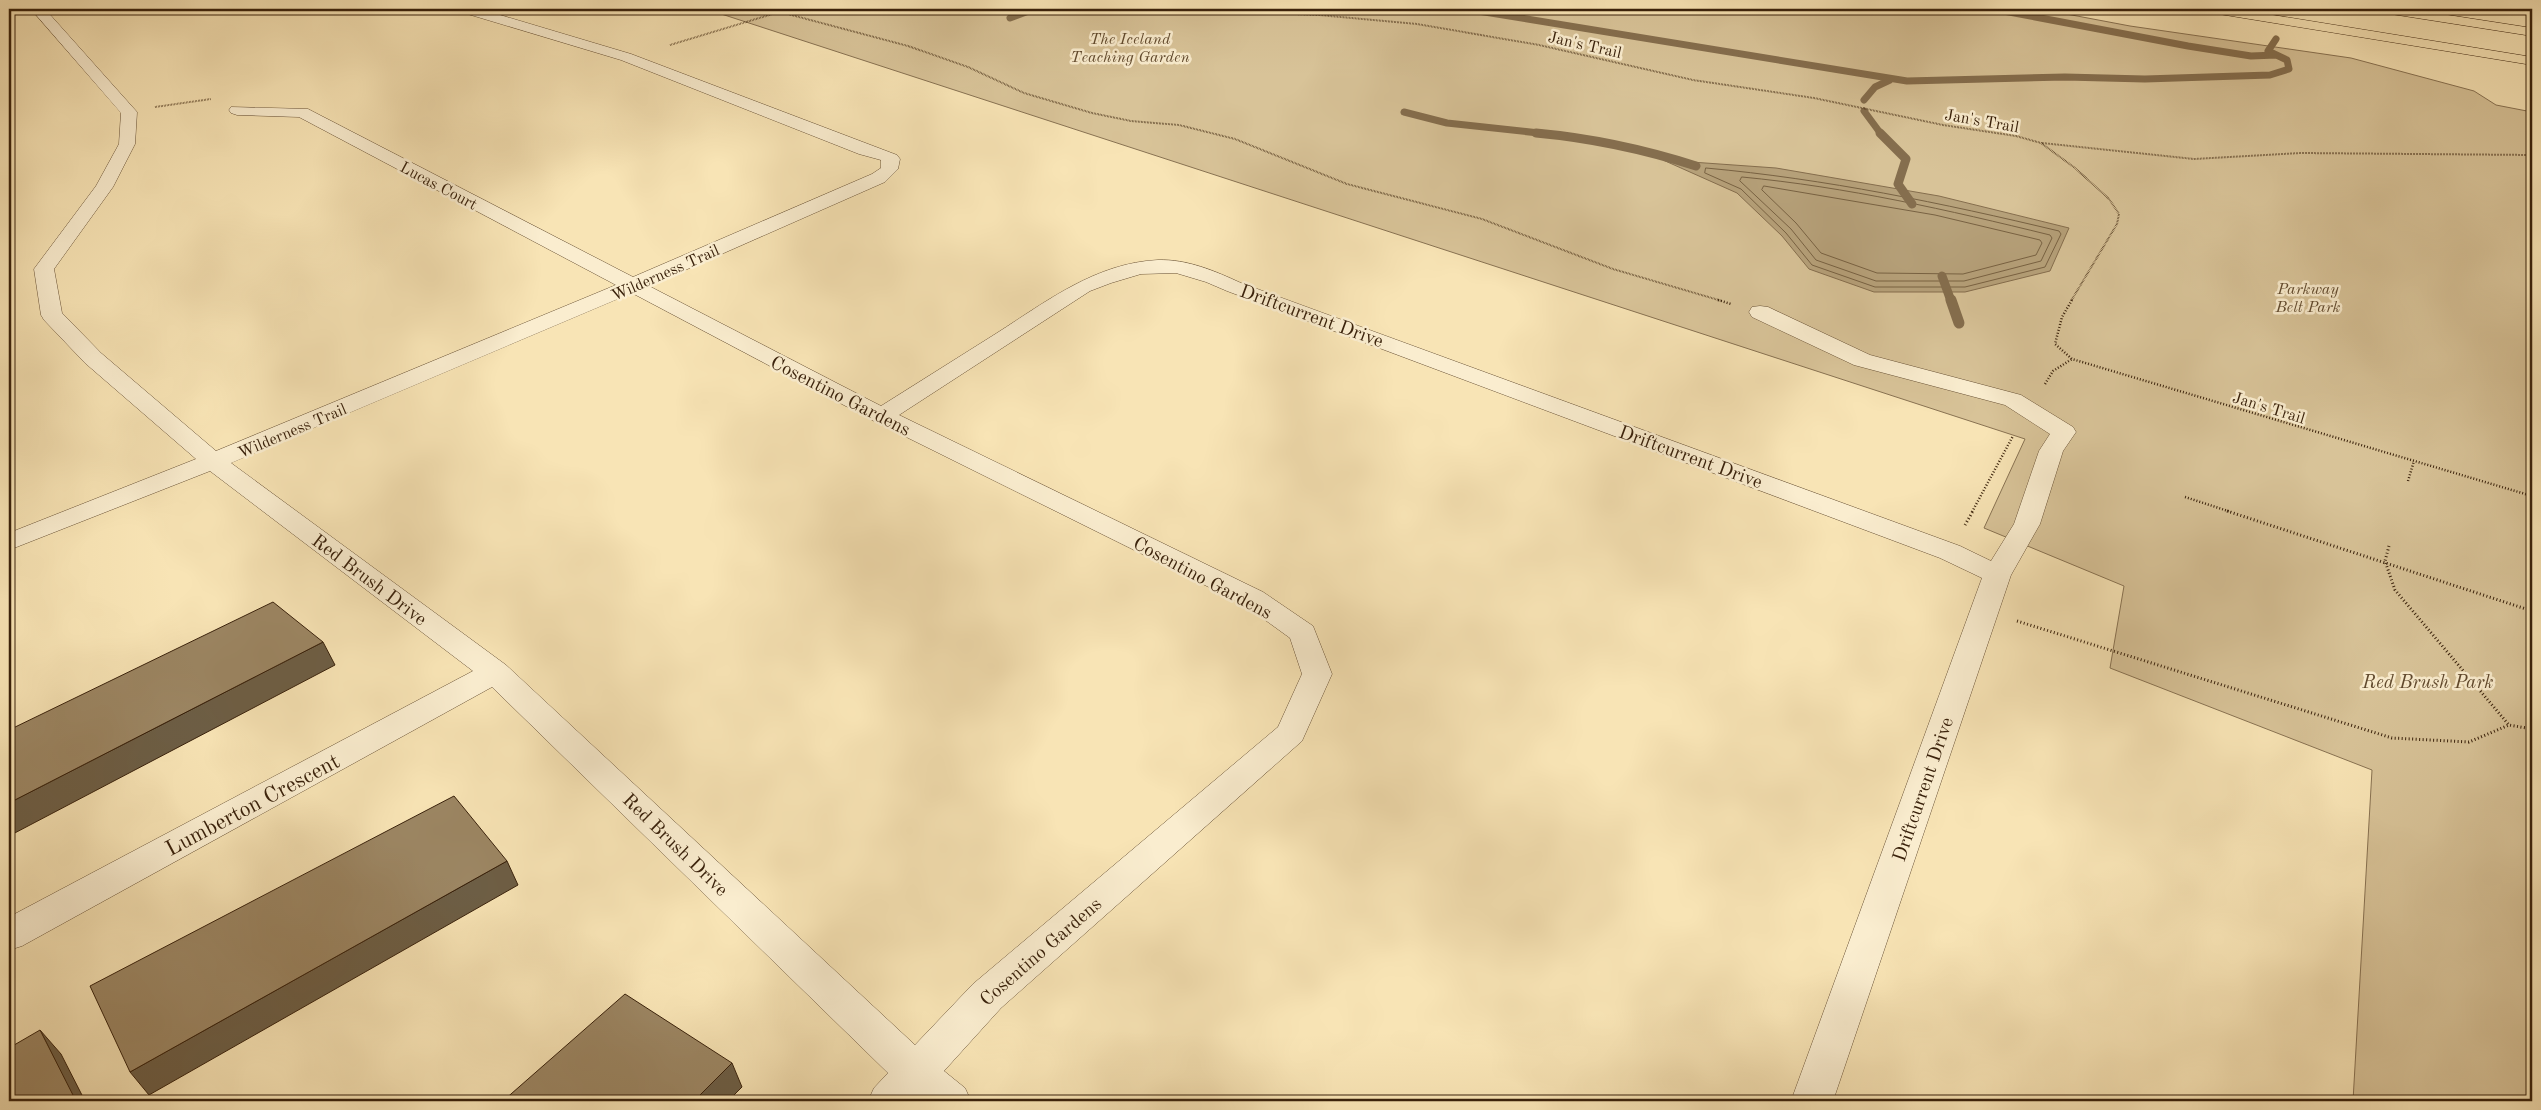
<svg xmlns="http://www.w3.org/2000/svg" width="2541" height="1110" viewBox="0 0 2541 1110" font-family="'Old Standard TT',serif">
	<rect width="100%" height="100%" fill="#f8e4b5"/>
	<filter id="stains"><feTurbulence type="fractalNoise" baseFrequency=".004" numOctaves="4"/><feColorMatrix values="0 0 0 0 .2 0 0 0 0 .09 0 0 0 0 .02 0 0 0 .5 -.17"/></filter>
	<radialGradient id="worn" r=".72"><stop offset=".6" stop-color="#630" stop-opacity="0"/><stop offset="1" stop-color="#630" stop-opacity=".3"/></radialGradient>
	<path fill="#d8c398" stroke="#887252" d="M706,9h1334l90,17 221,32 123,33 22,14 36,7v989h-179l19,-331 -262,-102 14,-82 -140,-58 41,-89z"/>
	<path fill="#b7a27b" stroke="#856e4e" d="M1663,160l113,8 163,28 130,32 -19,43 -85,21h-91l-65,-23 -27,-33 -45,-43z"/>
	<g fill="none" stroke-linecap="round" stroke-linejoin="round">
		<path stroke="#786243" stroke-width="1" d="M1706,168c120,11 236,35 353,63l2,3 -16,33 -80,20h-90l-63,-22 -26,-32 -45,-44 -36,-16z
			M1742,177c105,10 206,33 308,58l2,3 -11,23 -77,20h-88l-60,-21 -25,-31 -51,-48z
			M1764,186l171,29 105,25 2,3 -6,12 -73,19 -86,-1 -56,-20 -25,-30 -34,-33z"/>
		<path stroke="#856e4e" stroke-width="7" d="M1466,9l441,72 158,-4 80,2 125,-4 19,-6 -2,-9 -19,-9 8,-12
			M1993,9l195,37 63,10 25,-1
			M1010,18l24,-9
			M1864,100l11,-13 15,-7
			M1864,111l17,23
			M1404,112l43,11 101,11"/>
		<path stroke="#856e4e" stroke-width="9" d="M1536,133c55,5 107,16 160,33
			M1880,133l26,26 -8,25 14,20
			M1942,276l9,25"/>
		<path stroke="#856e4e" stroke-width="11" d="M1951,300l8,23"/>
		<g stroke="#695236" stroke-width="1">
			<path id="minor" d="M31,9h14l92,103 -2,32 -22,43 -59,82 8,44 39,40 115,98 400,-166 -317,-168 -62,-2 -6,-2 -2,-3 2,-3 77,2 325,168 239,-103 9,-6v-8l-22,-6 -238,-94 -160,-48 -2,-3h21l151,45 266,101 3,4 -2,10 -13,13 -236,104 232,120c39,-24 77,-49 116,-73 50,-32 99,-70 161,-73 29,-1 57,11 83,23l719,263 31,15 23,-37 25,-73 11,-17 -45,-29 -151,-40 -102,-48 -3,-5 3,-5 8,-1 8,1 102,48 151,40 52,32 3,5 -13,19 -23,73 -29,51 -178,526h-42l191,-523 -42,-20 -713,-267 -21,-9 -30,-9 -35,1 -30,9 -21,8 -191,124 364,177 50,34 19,48 -30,67 -301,267 -57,63 21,17 6,13h-51l-3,-2 -1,2h-48l6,-13 14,-15 -396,-386 -470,259 -13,4v-33l464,-246 -263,-200 -201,79v-17l187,-74 -111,-96 -41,-43 -3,-5 -7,-46 62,-83 23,-42 2,-31zM632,293l242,128 369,183 47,34 12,36 -24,53 -305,257 -58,61 -409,-380 -275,-202z"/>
		</g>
		<g stroke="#39210b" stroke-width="1">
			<path id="highway" d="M2206,9h30l296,48v8l-319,-52z
				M2378,9h31l123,19v8l-147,-23z
				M2517,9h15v5l-13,-2z"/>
		</g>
		<path stroke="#39210b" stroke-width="2" stroke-dasharray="0.5 1" stroke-linecap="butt" d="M769,9l139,37 60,21 56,26 68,20 39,8 48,4 56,14 112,45 135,35 131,50 109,32
			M1174,9l145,6 98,9 122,21 154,35 121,18 129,27 73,11 25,7 34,25 34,31 10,15 -2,10 -46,77
			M670,45l119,-36
			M155,107l56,-8
			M2042,143l152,16 107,-6 231,2"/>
		<path stroke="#39210b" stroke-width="2.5" stroke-dasharray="1 2" stroke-linecap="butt" d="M1718,300l13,4
			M2072,300l-10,17 -7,27 17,15 460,137
			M2045,384l8,-13 19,-12
			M2408,481l6,-20
			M2185,497l46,15
			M1972,512l41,-76"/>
		<path stroke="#39210b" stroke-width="3" stroke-dasharray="1 2.5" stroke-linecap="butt" d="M2227,511l305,100
			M1965,525l8,-14
			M2389,546l-4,15 10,29 114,135
			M2017,621l375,117 77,4 40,-17 23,4"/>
		<use href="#minor" fill="#faedcf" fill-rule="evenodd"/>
		<use href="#highway" fill="#f8e4b5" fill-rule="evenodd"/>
	</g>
	<path fill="#6d5e45" stroke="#39210b" d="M323,642l12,23 -326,171v-33z
		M507,861l11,24 -369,210 -19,-23z
		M40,1030l21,24 24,47h-10z
		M732,1063l10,24 -14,14h-34z"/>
	<path fill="#9c8663" stroke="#39210b" d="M273,602l50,40 -314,161v-73z
		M454,796l53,65 -377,211 -40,-86z
		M625,994l107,69 -38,38h-191z
		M40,1030l36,71h-67v-53z"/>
	<g text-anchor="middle" stroke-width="5" stroke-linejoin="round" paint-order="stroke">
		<g font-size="16" font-style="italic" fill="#614a2e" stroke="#faedcf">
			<text x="1130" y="44">The Iceland<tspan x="1130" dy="18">Teaching Garden</tspan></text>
			<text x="2308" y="294">Parkway<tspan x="2308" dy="18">Belt Park</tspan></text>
		</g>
		<g font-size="16" fill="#39210b" stroke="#faedcf">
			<text transform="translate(1585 44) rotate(13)" y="6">Jan's Trail</text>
			<text transform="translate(1982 120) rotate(10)" y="6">Jan's Trail</text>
			<text transform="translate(439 185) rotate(28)" y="6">Lucas Court</text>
			<text transform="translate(665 272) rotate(-24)" y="6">Wilderness Trail</text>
			<text transform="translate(2269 407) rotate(17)" y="6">Jan's Trail</text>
			<text transform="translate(292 430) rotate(-23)" y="6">Wilderness Trail</text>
		</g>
		<g font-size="19" fill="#39210b" stroke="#faedcf">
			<text transform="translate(1312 315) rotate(20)" y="7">Driftcurrent Drive</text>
			<text transform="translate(841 395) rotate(27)" y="7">Cosentino Gardens</text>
			<text transform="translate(1691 456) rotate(20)" y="7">Driftcurrent Drive</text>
			<text transform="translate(1203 577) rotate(28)" y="7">Cosentino Gardens</text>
			<text transform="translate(370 579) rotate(37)" y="7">Red Brush Drive</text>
			<text transform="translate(1922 789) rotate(-71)" y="7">Driftcurrent Drive</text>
			<text transform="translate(676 844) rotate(44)" y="7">Red Brush Drive</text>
			<text transform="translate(1040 951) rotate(-41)" y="7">Cosentino Gardens</text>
		</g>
		<g font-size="19" font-style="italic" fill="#614a2e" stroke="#faedcf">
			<text x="2428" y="688">Red Brush Park</text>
		</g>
		<g font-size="22" fill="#39210b" stroke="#faedcf">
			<text transform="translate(252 804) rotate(-28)" y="8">Lumberton Crescent</text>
		</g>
	</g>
	<rect width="2541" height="1110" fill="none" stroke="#f8e4b5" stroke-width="30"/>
	<rect x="10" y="10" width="2521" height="1090" fill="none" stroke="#39210b" stroke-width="2.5"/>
	<rect x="15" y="15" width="2511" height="1080" fill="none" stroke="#39210b"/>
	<rect width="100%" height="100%" filter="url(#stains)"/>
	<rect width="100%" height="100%" fill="url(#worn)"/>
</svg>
